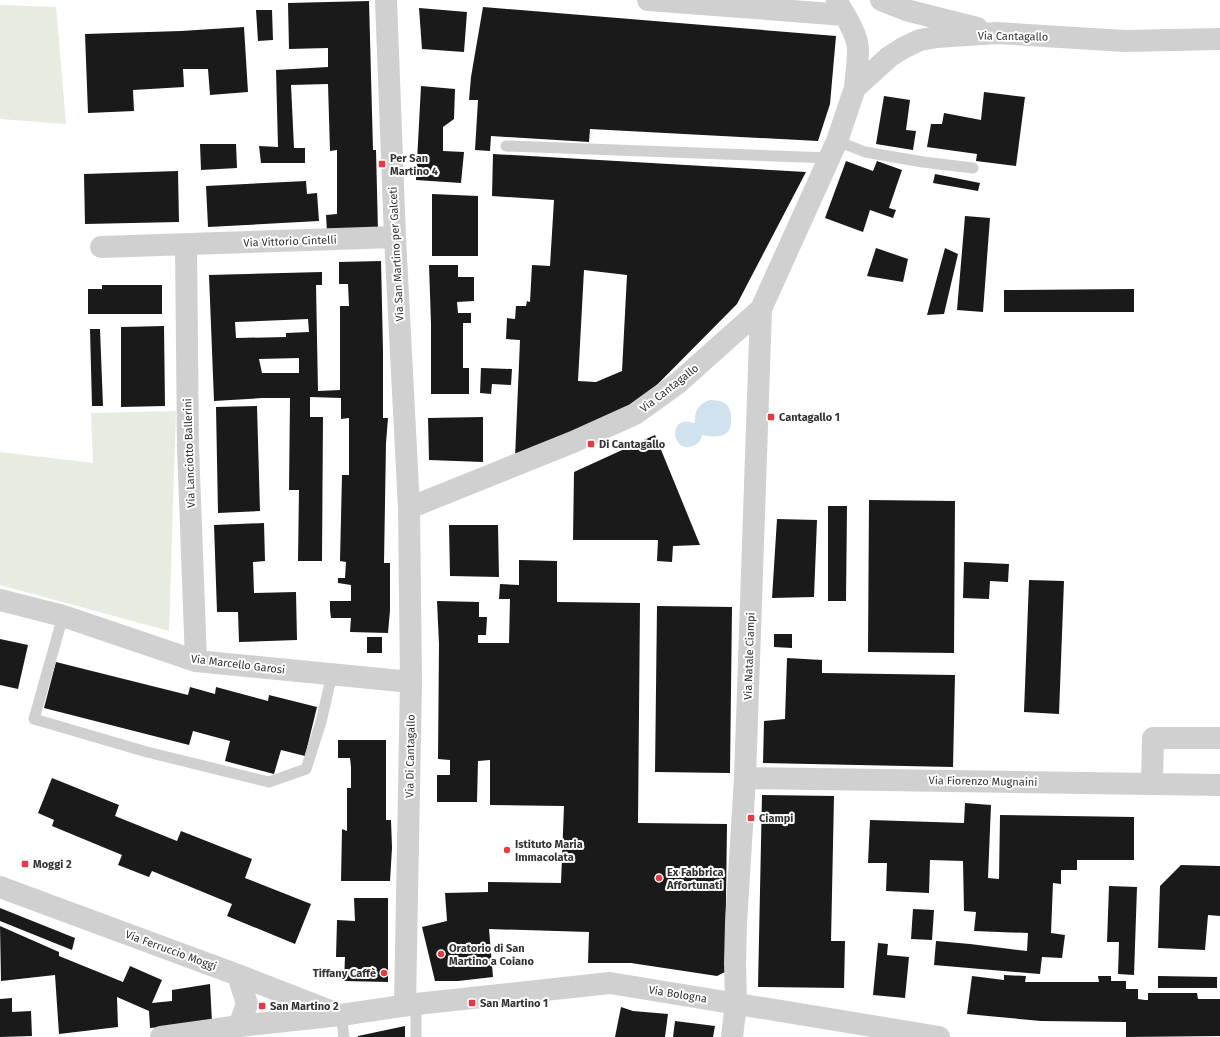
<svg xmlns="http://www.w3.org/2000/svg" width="1220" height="1037" viewBox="0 0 1220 1037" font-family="'Fira Sans',sans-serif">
	<rect width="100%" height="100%" fill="#fff"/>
	<path fill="#e6ecdf" d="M0,5l56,2 10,117 -66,-5z
		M176,411l-7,220 -169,-46v-133l93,11 -2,-50z"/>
	<path fill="#cfe2ee" d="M710,400c5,0 10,1 15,3 4,3 6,9 6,14 2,21 -13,21 -29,18 -1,5 -3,8 -7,10 -23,12 -29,-31 -2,-22h2c-1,-13 4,-19 15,-23z"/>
	<path fill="#1a1a1a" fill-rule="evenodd" d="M369,1l4,149h3l2,81 -51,1 -1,-17 11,-1v-64l-7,1 -2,-67 -37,1 3,63h11v15h-44l-2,-17 19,1 -2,-77 52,-3v-19l-39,1 -1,-46z
		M483,7l353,29 -6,68 -12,37 -228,-12 -1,13 -98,-6 -1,15 -15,-1 3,-50h-9l2,-23z
		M419,8l48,4 -3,40 -42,-3z
		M256,10h16l1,30 -15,1z
		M244,27l4,65 -38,3 -2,-26h-25l1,18 -51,3 1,21 -46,2 -3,-79 96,-3z
		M421,86l34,3 -1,30 -11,8v24l21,1 -3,31 -45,-3z
		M984,92l41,5 -9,69 -40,-5 1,-7 -50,-7 4,-23h11l2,-11 37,7z
		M884,96l26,4 -4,30 10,1 -3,19 -37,-6z
		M200,144h36l1,24 -36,2z
		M493,154l313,18 -69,132 -99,100 -123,54 5,-118 -14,-1 1,-21 8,1 1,-13h10l1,-5 3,1 2,-37 18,1 4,-66 -62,-4zM584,270l43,5 -5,96 -26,11 -18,-1z
		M846,161l27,10 4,-10 25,9 -13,38 7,2 -3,8 -23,-8 -7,22 -38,-14z
		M178,171l1,51 -94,2 -1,-50z
		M935,174l45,9 -2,8 -45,-8z
		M306,181l1,13 10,-1 2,28 -111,6 -2,-41z
		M432,194l46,2v60h-46z
		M965,216l25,2 -7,94 -26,-2z
		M876,248l32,11 -5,23 -36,-6z
		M945,248l13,6 -14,60 -17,1z
		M381,261l2,90v67h5l-2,25 -2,120h6v47l-2,23 -38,-1 1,-14h-20l-1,-8v-9h21v-16l-13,-2v-5h7l1,-16 -6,-1 2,-86h7v-57l-8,1v-21l-31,-1v20h13l-1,144h-24l1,-71h-10l1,-92h-28l-48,3 -5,-126 113,-3v13h-6l2,106 22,-1v-84h9l-1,-22h-9v-22zM308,319l1,13 -23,1v4l-50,1 -1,-16zM299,358v15h-37l-3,-14z
		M429,265h29v12h16v24l-17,1 1,11h13v10h-8v45h6v26h-38v-70z
		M102,285h60v29h-74v-25h14z
		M1134,289v23h-130v-22z
		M164,326l1,80 -44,1v-80z
		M90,329h10l3,77h-11z
		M481,368l31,1 -1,16 -19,-1 -1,10 -11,-1z
		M257,406l3,105 -42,2 -2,-106z
		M483,417v45l-54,-2 -1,-42z
		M655,435l45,110 -27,1 -1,16 -15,-1 1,-21h-85l1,-68z
		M869,500l86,1 -1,152 -86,-1z
		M828,506h19l-1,95h-18z
		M777,519l40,1 -3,77 -42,1z
		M264,523l1,38 -12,1 1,31 42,-1 1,48 -58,2 -1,-30h-21l-3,-87z
		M449,525h49l1,52 -49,-1z
		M519,560l38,1v41l83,1 -2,220 89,1 -2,148 -8,4 -86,-13h-43l1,-31 -100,-3 4,48 -35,4h-23l-13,-54 25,-6 -2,-28 43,-1v-10l73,1 3,-77 -74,-1v-45l-12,1 -1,41h-40v-27h13v-15l-12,-1 1,-115 -2,-43 42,1v15h8l-1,18h-8v8h31l1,-44h-11l1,-15 19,1z
		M964,562l45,2 -1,18 -18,-1 -1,18 -26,-1z
		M1029,580l35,1 -5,133 -35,-2z
		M657,606l75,1 -2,166 -75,-1z
		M774,634h18v14l-18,-1z
		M367,637h15v16h-15z
		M0,639l28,6 -10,44 -18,-4z
		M787,658l35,2v13l133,2 -2,92 -190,-4 1,-42 21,-2z
		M56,662l132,33 2,-8 25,7 1,-7 52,14 1,-6 48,12 -12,49 -24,-6 -7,24 -49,-13 5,-20 -37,-10 -4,14 -145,-37z
		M338,740h48v80h5l1,28 -2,33h-49l1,-52 5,2v-43h4v-21l-1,-9h-12z
		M52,778l67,27 -4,11 62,25 4,-10 71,28 -7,19 66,26 -16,40 -68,-28 5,-12 -80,-33 -3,6 -31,-12 4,-10 -70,-29 2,-6 -16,-7z
		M762,795l72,1 -3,145h14l-1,47 -86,-1z
		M965,803l26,2 -3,73 11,1 1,-64 134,2v43h-57v10h-16v14l-8,-1 -2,50 14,2 -3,23 -20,-1 -2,17 -106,-9 2,-24 34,3 57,7 1,-18 -54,-2 2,-19 -12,-1 -1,-50 -33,-1 -1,33 -43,-2 1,-28h-19l2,-43 94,3z
		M1181,865l39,1v50l-12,-1 -3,35 -47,-2 2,-62z
		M1109,886l28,1 -3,88 -16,-1 1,-32h-12z
		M354,898h34v84l-44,-1 1,-24h-9l1,-37 18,1z
		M0,908l75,30 -3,12 -72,-29z
		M913,909l21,1 -2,30 -21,-1z
		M0,926l59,26v4l64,26 7,-16 32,14 -10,23 20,-2v-11l38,-6 2,38 -62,6 -1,-17 -32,-14 1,30 -59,7 -4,-59 -54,6z
		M878,943l10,1 -1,11 22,2 -4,41 -32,-3z
		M1004,975l22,1 -1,6h74l-1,-6h13v5h15v8h12v10l7,1h3v-7h49l1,6h22v37l-94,1v-15l-85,-1 -74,-7 5,-38 32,4z
		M1158,976l59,1v11h-59z
		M12,998v14l19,-1 1,25 -32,1v-38z
		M621,1007l12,4 35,3 -3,23h-50z
		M675,1021l40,5 -2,11h-40z
		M405,1026v11h-47v-1z"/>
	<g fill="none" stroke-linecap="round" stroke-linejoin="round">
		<path stroke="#d0d0d0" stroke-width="11" d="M837,141l28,11 58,10 50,6
			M506,146l323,12
			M63,616l-29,103 113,33 122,30 37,-13 15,-47 11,-48
			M341,1015l3,22
			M416,1037v-33"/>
		<path stroke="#d0d0d0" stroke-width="22" d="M386,0l9,237 14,271 2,174 -6,323
			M648,0l197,15
			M881,0l25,10 71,18
			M837,2c8,13 21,33 21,48 0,12 -2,25 -3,38
			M186,245l2,202 8,214
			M101,247l294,-10
			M409,508l164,-66 62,-28 43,-31 83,-74 76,-168 18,-53 34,-31 14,-9 17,-8 17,-3 60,-4 128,8 95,-2
			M0,600l63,16 133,45 215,21
			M745,778l475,7
			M1152,784l1,-46h67
			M732,1037l4,-34 -1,-40 1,-40 9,-145 16,-469"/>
		<path stroke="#d0d0d0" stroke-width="22" d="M0,887l238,88 100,39
			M238,975l9,29 -8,22
			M161,1037l78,-11 102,-11 75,-11 194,-21 329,54"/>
	</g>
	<g fill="#e63946" stroke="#fff" stroke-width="1.5">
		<rect x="378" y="160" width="8" height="8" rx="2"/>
		<rect x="767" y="413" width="8" height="8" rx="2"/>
		<rect x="587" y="440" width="8" height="8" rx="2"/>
		<rect x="747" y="814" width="8" height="8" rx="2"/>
		<circle cx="507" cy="850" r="4"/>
		<rect x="21" y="860" width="8" height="8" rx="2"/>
		<circle cx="659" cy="878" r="4"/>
		<circle cx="441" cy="954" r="4"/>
		<circle cx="384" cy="973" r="4"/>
		<rect x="468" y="999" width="8" height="8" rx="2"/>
		<rect x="258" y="1002" width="8" height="8" rx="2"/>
	</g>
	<g text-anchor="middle" stroke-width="4" stroke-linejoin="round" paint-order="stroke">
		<g font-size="11" fill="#333" stroke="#fff">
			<text transform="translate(1013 36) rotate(1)" y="4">Via Cantagallo</text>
			<text transform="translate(290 241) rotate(-2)" y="4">Via Vittorio Cintelli</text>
			<text transform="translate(396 254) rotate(-93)" y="4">Via San Martino per Galceti</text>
			<text transform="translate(669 388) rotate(-38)" y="4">Via Cantagallo</text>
			<text transform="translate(189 453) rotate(-92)" y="4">Via Lanciotto Ballerini</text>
			<text transform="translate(749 656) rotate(-88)" y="4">Via Natale Ciampi</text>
			<text transform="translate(238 664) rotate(7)" y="4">Via Marcello Garosi</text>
			<text transform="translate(410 756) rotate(-89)" y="4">Via Di Cantagallo</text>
			<text transform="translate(983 781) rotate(1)" y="4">Via Fiorenzo Mugnaini</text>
			<text transform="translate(171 950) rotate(20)" y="4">Via Ferruccio Moggi</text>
			<text transform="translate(678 994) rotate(9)" y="4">Via Bologna</text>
		</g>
		<g font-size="11" font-weight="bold" fill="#333" stroke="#fff" text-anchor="start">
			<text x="390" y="162">Per San<tspan x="390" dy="13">Martino 4</tspan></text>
			<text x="779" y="421">Cantagallo 1</text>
			<text x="599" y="448">Di Cantagallo</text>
			<text x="759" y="822">Ciampi</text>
			<text x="515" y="848">Istituto Maria<tspan x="515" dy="13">Immacolata</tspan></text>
			<text x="33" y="868">Moggi 2</text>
			<text x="667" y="876">Ex Fabbrica<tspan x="667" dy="13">Affortunati</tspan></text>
			<text x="449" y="952">Oratorio di San<tspan x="449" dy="13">Martino a Coiano</tspan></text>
			<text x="376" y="977" text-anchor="end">Tiffany Caffè</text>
			<text x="480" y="1007">San Martino 1</text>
			<text x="270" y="1010">San Martino 2</text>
		</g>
	</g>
</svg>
